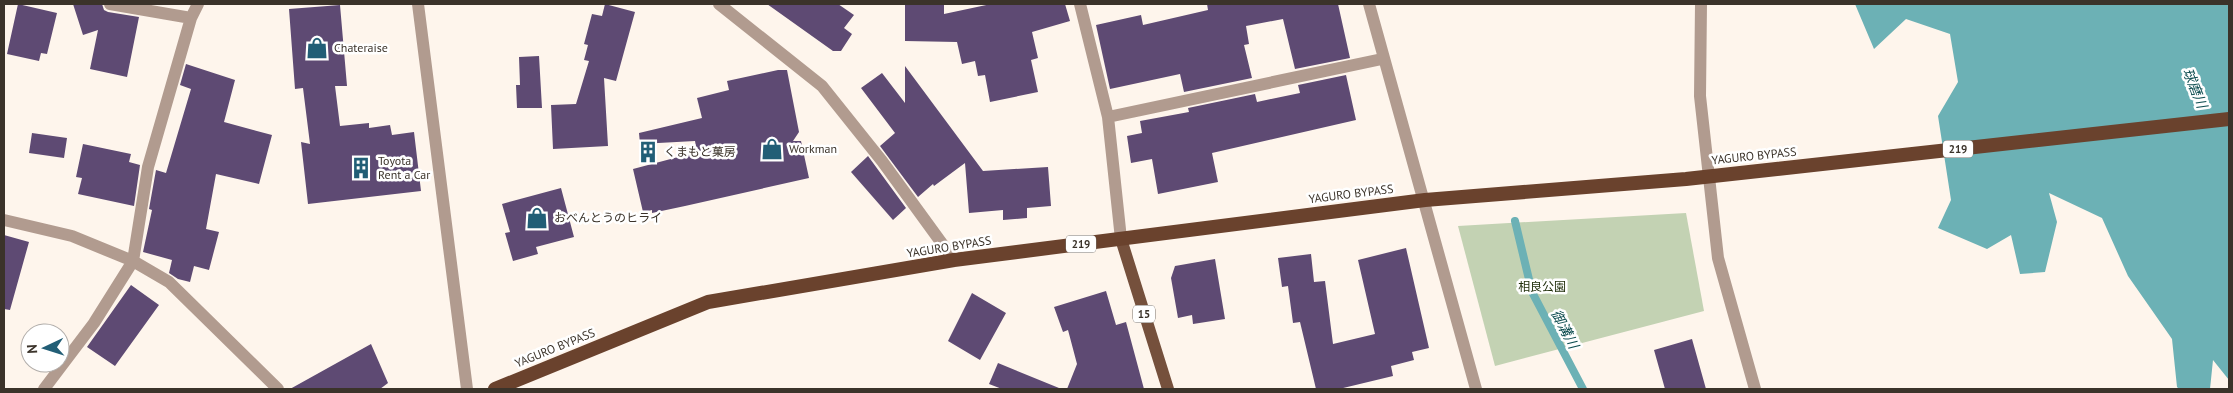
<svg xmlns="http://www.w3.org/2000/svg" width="2233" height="393" viewBox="0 0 2233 393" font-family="'PT Sans','Noto Sans JP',sans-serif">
	<rect width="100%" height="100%" fill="#fef5ec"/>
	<path fill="#c3d2b3" d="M1686,213l18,98 -209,55 -37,-140z"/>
	<path fill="#6cb1b5" d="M1855,4h374v376l-16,-20 -3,29h-31l-2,-2 -5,-48 -44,-63 -26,-58 -53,-25 8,29 -12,50 -25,2 -9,-39 -24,14 -49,-21 13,-28 -13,-84 20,-34 -8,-48 -44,-15 -32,30z"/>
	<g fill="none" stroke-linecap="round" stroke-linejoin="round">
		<path stroke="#6cb1b5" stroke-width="8" d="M1515,221l17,71 51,97"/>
	</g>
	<path fill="#5e4a73" d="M18,4l39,9 -10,41 -6,-1 -2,8 -32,-7z
		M73,4h29l2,6 4,2 31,5 -12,60 -37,-8 8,-39 -15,5z
		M605,4l30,8 -19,69 -12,-3 4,68 -55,3 -2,-44 25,-1 13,-43 -5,-1 4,-15 -4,-1 8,-30 10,2z
		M767,4h71l16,11 -10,13 8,6 -11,17h-8z
		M905,4h39v10l47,-10h74l5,17 -38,11 6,26 -7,2 7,32 -48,10 -5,-27 -7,1 -3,-15 -13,3 -5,-22 -52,-1z
		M1207,4h131l12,54 -55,11 -12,-50 -37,7 3,18 -5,1 8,33 -68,14 -4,-18 -70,15 -14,-64 45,-10 2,10 65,-15z
		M340,5l7,81h-12l5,40 29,-3v5l21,-3 2,10 22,-3 7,59 -113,13 -7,-62 9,2 -7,-56 -8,1 -6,-80z
		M539,56l3,52h-25l-1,-23h4l-1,-28z
		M186,64l49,16 -11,42 48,13 -13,49 -43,-10 -10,55 13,3 -10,38 -15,-4 -4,16 -12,-3 -9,-6 3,-13 -29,-8 9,-42 -3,-1 7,-39 10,3 25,-84 -11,-4z
		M905,66l78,105 65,-4 3,39 -24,2v10l-24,2v-10l-34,3 -4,-50 -31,23 -1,-2 -15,13 -38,-51 15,-13 -34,-45 21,-15 23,30z
		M778,70h9l12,62 -6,9h8l8,37 -124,28 -33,7v-3l-9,2 -10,-43 64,-17 -2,-11 -55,3 -1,-11 63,-15 -5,-20 32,-8 -2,-9z
		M1346,75l10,45 -144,33 6,29 -60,12 -6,-35 -21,4 -4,-27 15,-3 -2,-12 49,-9 -1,-4 67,-14 2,8 43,-9 -2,-8z
		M32,133l35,5 -3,20 -35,-5z
		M83,144l48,10 -2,8 11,3 -6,41 -56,-12 4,-16 -6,-1z
		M868,156l38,52 -13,12 -42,-48z
		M561,188l13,49 -38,10 2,7 -25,7 -8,-28 5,-1 -8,-28z
		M4,235l25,7 -19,68 -6,-1z
		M1406,248l23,100 -17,4 2,8 -23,6 2,10 -54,13h-23l-16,-67 -7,1 -5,-37 -6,1 -4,-29 33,-4 3,28 11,-1 8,63 42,-10 -17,-74z
		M1215,259l10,60 -32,5 -1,-9 -14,3 -7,-40 4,-12z
		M131,285l28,20 -44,61 -28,-19z
		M1106,291l10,34 10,-3 18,67h-77l10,-25 -9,-34 -5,2 -9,-25z
		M972,293l34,20 -26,47 -32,-19z
		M1692,339l14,50h-41l-11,-39z
		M371,344l17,39 -8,6h-90z
		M998,363l61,25v1h-57l-13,-5z"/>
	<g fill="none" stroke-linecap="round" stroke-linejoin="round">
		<path stroke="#b19b8f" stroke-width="12" d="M110,4l81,14
			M719,4l103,82 60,75 72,99
			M1080,4l28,113 13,122
			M1701,4l-1,92 18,162 37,131
			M1108,117l274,-58
			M4,220l68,16 61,25 36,21 109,107
			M44,389l50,-66 39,-62 15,-94 43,-149 7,-14"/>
		<path stroke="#b19b8f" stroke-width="12" d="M418,4l49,385
			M1369,4l107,385"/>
		<path stroke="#75503c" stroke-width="12" d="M1121,239l47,150"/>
		<path stroke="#6a422d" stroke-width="14" d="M495,389l213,-87 246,-42 471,-60 261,-21 543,-60"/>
	</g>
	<defs>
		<g id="shop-bare" transform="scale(1.725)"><path d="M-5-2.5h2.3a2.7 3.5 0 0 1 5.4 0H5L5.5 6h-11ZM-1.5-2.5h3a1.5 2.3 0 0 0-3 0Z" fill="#225e76" stroke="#fff" stroke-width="2.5" paint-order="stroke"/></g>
		<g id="building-bare" transform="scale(1.725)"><path d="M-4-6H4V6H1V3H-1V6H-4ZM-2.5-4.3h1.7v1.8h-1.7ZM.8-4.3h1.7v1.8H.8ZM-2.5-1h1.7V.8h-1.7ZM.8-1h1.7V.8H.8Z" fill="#225e76" stroke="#fff" stroke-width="2.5" paint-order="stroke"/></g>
	</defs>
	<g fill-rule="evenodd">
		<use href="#shop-bare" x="317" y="48"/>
		<use href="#shop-bare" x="772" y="149"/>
		<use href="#building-bare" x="648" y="152"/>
		<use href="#building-bare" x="361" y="168"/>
		<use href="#shop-bare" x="537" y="218"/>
	</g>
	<g text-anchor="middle" stroke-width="5" stroke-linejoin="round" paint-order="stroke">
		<g fill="#fff" stroke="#76706a" stroke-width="1">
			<rect x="1943" y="140.5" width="30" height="17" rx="4"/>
			<rect x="1066" y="235.5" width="30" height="17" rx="4"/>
			<rect x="1133" y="305.5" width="22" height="17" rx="4"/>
		</g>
		<g font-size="11" font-weight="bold" fill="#3b332a">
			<text x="1958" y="153">219</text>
			<text x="1081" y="248">219</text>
			<text x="1144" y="318">15</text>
		</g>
		<g font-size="12" fill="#3b332a" stroke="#fff" text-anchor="start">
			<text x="334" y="52">Chateraise</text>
			<text x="789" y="153">Workman</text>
			<text x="664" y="156">くまもと菓房</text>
			<text x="378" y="165">Toyota<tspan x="378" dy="14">Rent a Car</tspan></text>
			<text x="554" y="222">おべんとうのヒライ</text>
		</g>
		<g font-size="12" fill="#3b332a" stroke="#fff">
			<text transform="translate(1754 156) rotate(-6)" y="4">YAGURO BYPASS</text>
			<text transform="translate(1351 194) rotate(-7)" y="4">YAGURO BYPASS</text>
			<text transform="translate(949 247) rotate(-9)" y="4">YAGURO BYPASS</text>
			<text transform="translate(555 348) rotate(-22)" y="4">YAGURO BYPASS</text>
		</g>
		<g font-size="12" fill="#212f0b" stroke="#fff">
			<text x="1542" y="291">相良公園</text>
		</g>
		<g font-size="14" font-style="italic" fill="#114f52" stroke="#fff">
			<text transform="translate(2195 88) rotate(68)" y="5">球磨川</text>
			<text transform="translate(1565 329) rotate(62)" y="5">御溝川</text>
		</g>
	</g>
	<rect width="2233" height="393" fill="none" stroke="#3b332a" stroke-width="10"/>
	<g transform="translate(45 348) rotate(266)"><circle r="24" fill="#ffffff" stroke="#b1adaa"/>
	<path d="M0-4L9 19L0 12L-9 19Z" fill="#225e76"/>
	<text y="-8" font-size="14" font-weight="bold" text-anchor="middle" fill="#3b332a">N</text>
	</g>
</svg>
